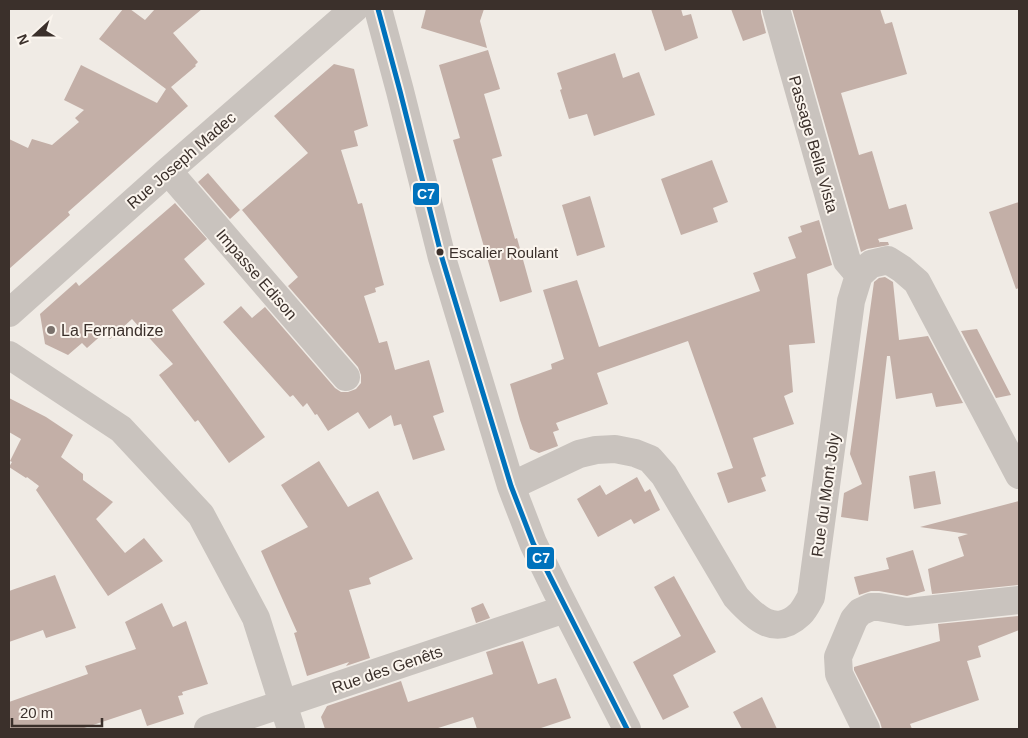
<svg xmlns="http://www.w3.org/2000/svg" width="1028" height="738" viewBox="0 0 1028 738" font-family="Helvetica,sans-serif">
	<rect width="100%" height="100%" fill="#f0ebe5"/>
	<path fill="#c3afa7" d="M123,9h7l15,11 10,-11h47l-29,24 25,29 -3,3 1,1 -25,21 17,19 -120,106 2,3 -61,54v-130l19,9 4,-9 20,6 27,-23 -4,-4 9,-8 -20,-10 17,-35 76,38 9,-14 -67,-50z
		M426,9h58l-4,12 7,27 -66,-20z
		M651,9h30l2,7 8,-2 7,24 -33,13z
		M731,9h30v4l5,20 -23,8z
		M792,9h88l5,15 7,-2 15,52 -66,19 18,62 13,-4 17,58 17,-5 7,25 -35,10 2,4v-1h8l1,3 -22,4 -6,3z
		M488,50l12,39 -16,5 18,62 -10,3 23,80 2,-1 15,54 -32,10 -47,-162 7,-2 -21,-73z
		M615,53l8,25 16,-6 16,43 -61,21 -7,-22 -18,5 -9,-29 2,-1 -5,-16z
		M334,64l20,5 14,57 -14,5 4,15 -17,4 17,54 4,-1 22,82 -9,3 1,4 -12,4 15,47 8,-2 8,29 34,-10 15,52 -11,4 12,34 -32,10 -12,-36 -7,2 -3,-11 -22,14 -11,-17 -30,19 -11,-17 -2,1 -8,-12 -4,4 -10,-12 -3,2 -67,-75 18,-16 11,12 13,-11 70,81 6,4h7l8,-3 5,-6v-8l-3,-8 -70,-81 10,-9 -56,-67 66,-57 -34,-37z
		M712,160l16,42 -15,6 5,14 -37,13 -20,-56z
		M208,173l32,37 -10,9 -32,-37z
		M590,196l15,51 -28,9 -15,-51z
		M1019,202v86l-3,1 -27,-77z
		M175,203l32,36 -23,20 21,25 -33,26 93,127 -36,26 -31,-43 -3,2 -36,-47 14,-11 -41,-45 -22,20 -5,-7 -18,16 -5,-5 -14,12 -23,-11 -5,-30 36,-32 3,4z
		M819,220l13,45 -25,9 8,69 -26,2 4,47 -9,4 10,28 -41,14 13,38 -5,2 5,13 -38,12 -11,-30 16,-5 -45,-127 -91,32 11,31 -52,19 3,7 -6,2 5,14 -19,7 -9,-4 -10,-29 -10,-36 42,-15 -1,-5 13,-5 -21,-69 34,-10 22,67 161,-56 -7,-18 43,-15 -8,-21 14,-5 -2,-6z
		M885,277l8,5 6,58 29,-4 35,67 -27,4 -4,-14 -36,6 -6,-43h-3l-19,165 -27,-4 3,-24 18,-9 -12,-30 24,-172 5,-4z
		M977,329l20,39 14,27 -15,3 -35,-67z
		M9,398l37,19 27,18 -12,22 22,17v6l30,22 -17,17 29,34 19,-15 19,23 -55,35 -72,-106 3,-4 -12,-9 -1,1 -17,-11 3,-5 -2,-1 11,-22 -12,-7z
		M319,461l29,46 30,-16 35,68 -44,19 2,6 -22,6 21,68 -24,8 3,-4 -42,14 -13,-43 3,-1 -36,-81 47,-24 -27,-42z
		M935,471l6,33 -27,5 -5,-33z
		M637,477l8,15 5,-3 10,21 -26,14 -3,-5 -33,18 -21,-38 23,-14 6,10z
		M1019,501v84l-87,9 -4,-25 36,-13 -6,-19 10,-3 -48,-7z
		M913,550l12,41 -18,5 -28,-5h-8l-12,4 -5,-18 35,-8 -3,-11z
		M55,575l21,53 -30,10 -3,-8 -34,12v-51z
		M674,576l42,76 -43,23 16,32 -26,13 -30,-58 48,-26 -27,-49z
		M162,603l11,24 13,-6 22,63 -26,8 1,3 -5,1 6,18 -37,12 -6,-17 -60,20h-72v-27l79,-28 -3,-8 51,-17 -11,-27z
		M483,603l7,15 -14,5 -5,-15z
		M1019,616v14l-41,16 3,11 -14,4 12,39 -69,24 2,5h-30l-2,-7 -26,-52v-3l86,-26 -2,-17z
		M523,641l15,43 18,-6 15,40 -33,11h-61l-4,-12 -38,12h-110l-4,-12 6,-11 74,-25 7,21 85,-28 -7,-22z
		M762,697l15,32h-35l-9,-17z"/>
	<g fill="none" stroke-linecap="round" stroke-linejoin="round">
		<path stroke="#c9c3be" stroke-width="28" d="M378,9l22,82 42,167 69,228 22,57 24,49 70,137
			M776,9l71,252 12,14
			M168,171l178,206
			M9,313l159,-142 186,-162
			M9,355l112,74 80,86 55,103 35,111
			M511,486l68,-32 17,-4 19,-1 20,4 15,6 14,16 72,122c18,20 39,41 64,17 5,-5 8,-12 11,-17l40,-296 8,-26 12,-11 17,-4 14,9 15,13 102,193
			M208,729l357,-120
			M866,729l-27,-55 -1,-17 16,-38 6,-7 11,-5h8l28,5 112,-12"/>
		<g stroke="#fbf5ee" stroke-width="9">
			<path id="bus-1" d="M378,9l22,82 42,167 69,228 22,57 94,186"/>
		</g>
		<use href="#bus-1" stroke="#0072bc" stroke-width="5"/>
	</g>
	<circle fill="#3b302b" stroke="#fbf5ee" stroke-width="2" cx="440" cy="252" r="4.5"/>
	<circle fill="#7a716c" stroke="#fbf5ee" stroke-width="2" cx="51" cy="330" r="5"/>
	<g text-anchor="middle" stroke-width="4" stroke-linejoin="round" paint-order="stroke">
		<g font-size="15" fill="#3b302b" stroke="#fbf5ee" text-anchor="start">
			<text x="449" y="258">Escalier Roulant</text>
		</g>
		<g font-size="16" fill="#3b302b" stroke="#fbf5ee">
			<text transform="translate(814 144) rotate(74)" y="6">Passage Bella Vista</text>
			<text transform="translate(181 160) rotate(-41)" y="6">Rue Joseph Madec</text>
			<text transform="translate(257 274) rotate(49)" y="6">Impasse Edison</text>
			<text transform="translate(825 495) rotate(-82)" y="6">Rue du Mont Joly</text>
			<text transform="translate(387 669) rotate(-19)" y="6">Rue des Genêts</text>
		</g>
		<g font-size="16" fill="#3b302b" stroke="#fbf5ee" text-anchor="start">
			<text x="61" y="336">La Fernandize</text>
		</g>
	</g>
	<g stroke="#fbf5ee" stroke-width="2">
		<rect x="412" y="182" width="28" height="24" rx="5" fill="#0072bc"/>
		<rect x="526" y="546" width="29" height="24" rx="5" fill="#0072bc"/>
	</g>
	<g font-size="14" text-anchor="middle" font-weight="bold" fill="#fff">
		<text x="426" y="199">C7</text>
		<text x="541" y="563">C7</text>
	</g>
	<rect width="1028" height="738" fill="none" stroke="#3b302b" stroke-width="20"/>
	<g transform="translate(35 35) rotate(249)" stroke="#fbf5ee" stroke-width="4" paint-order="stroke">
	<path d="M0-4L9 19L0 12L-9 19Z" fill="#3b302b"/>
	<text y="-8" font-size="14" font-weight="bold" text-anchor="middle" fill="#3b302b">N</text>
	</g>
	<path d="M12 718v8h90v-8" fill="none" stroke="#3b302b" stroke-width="2.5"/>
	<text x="20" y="718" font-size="15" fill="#3b302b" stroke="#fbf5ee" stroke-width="4" paint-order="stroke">20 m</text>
</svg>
